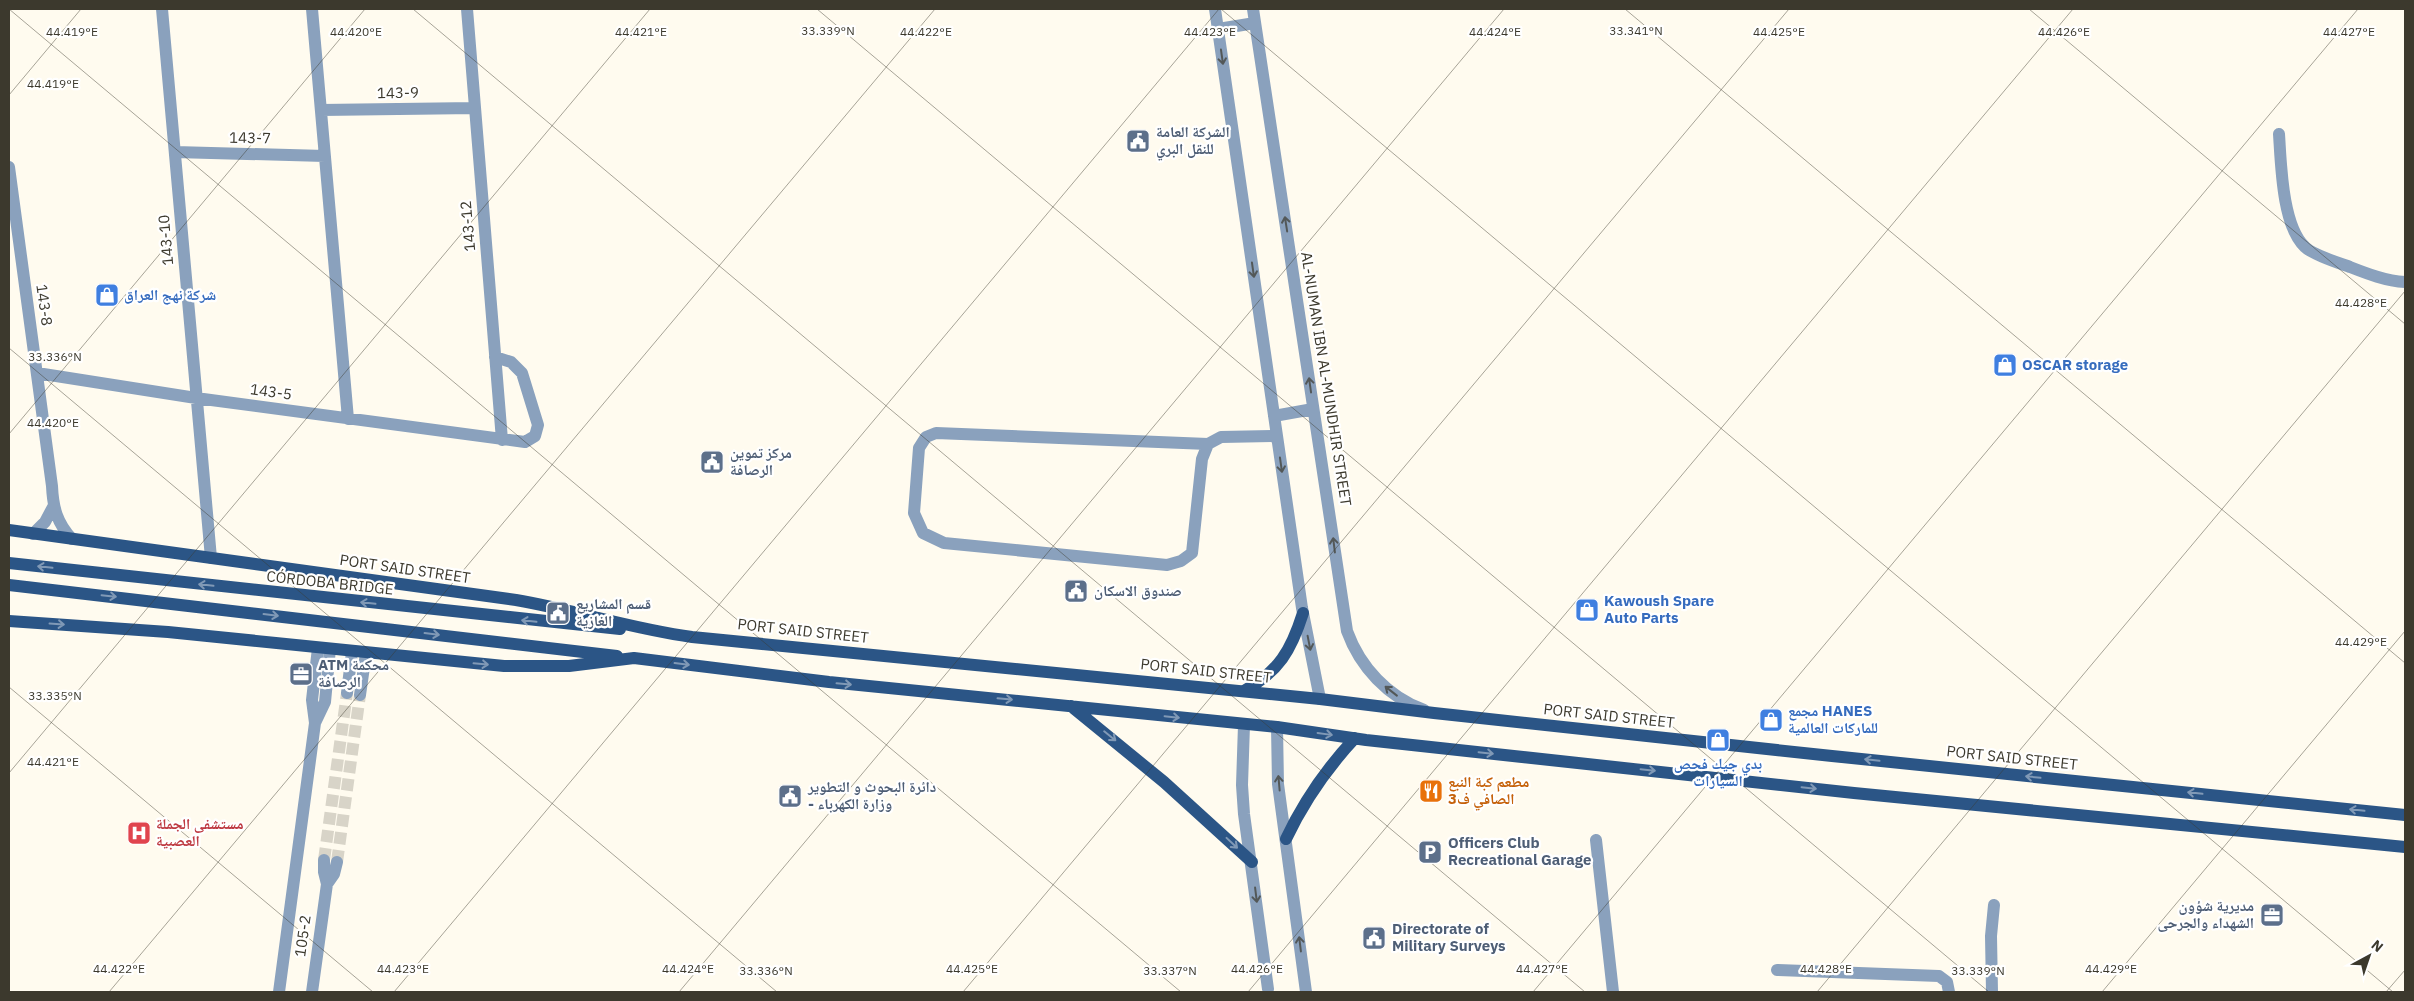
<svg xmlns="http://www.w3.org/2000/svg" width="2414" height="1001" viewBox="0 0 2414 1001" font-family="'IBM Plex Sans','Noto Naskh Arabic',sans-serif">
	<rect width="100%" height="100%" fill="#fffbef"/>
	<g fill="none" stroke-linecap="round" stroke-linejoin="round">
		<path stroke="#d8d4c8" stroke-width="12" stroke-dasharray="12 6" stroke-linecap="butt" d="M324,860l23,-167
			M337,862l23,-167"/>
		<path stroke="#8aa1bd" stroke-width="12" d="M162,9l49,549
			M312,9l36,410
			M467,9l35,431
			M1215,9l87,599 18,91
			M1253,9l94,622c13,36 41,66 77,79
			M1218,29l37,-6
			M321,110l154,-2
			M2279,134c2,29 3,92 26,113 8,8 34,16 45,20 18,7 36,14 55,15
			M175,152l150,4
			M9,167l43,319c1,22 5,37 20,53
			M37,373l159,25 329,44 10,-6 3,-11 -16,-52 -11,-11 -16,-5
			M1274,416l39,-7
			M1208,444l-272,-11 -10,4 -7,11 -5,65 9,20 21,10 223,22 14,-4 11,-8 10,-94 6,-15 13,-7 56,-1
			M33,534l12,-12 8,-15
			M347,693l5,-41
			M360,695l6,-42
			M315,723l10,-21 5,-53
			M1244,725l-2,60 2,29 24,175
			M1277,727l1,57 28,208
			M1596,840l17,152
			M327,884l7,-10 3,-12
			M1777,970l162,6 8,6 2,10
			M279,992l36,-269 -3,-23 6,-52
			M312,992l15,-108 -3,-12v-12
			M1992,992l-1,-56 3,-31"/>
		<path stroke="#2b5586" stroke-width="12" d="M9,530l507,70c59,10 116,29 176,37l628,62 114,14 398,43 573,59
			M9,563l611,66
			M9,585l608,71
			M9,621l159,11 336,34h65l65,-8 195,24 448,45 89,13 488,53 551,54
			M1244,691c35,-20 47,-40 59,-78
			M1071,706l93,76 88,80
			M1286,839c18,-38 40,-70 69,-101"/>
	</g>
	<defs><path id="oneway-shaft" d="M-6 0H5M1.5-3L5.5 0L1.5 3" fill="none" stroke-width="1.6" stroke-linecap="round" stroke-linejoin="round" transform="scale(1.25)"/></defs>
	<g stroke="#535858">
		<use href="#oneway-shaft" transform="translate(1222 57) rotate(82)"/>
		<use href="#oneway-shaft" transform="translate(1286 224) rotate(-99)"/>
		<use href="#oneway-shaft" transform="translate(1253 270) rotate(82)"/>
		<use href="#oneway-shaft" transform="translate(1310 385) rotate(-98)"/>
		<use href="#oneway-shaft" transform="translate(1281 465) rotate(82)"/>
		<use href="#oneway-shaft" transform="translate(1334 545) rotate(-97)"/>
		<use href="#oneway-shaft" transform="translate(1309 643) rotate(79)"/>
		<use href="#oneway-shaft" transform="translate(1391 691) rotate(-142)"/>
		<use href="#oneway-shaft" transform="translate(1279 783) rotate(-95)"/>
		<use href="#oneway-shaft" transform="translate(1256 895) rotate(83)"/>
		<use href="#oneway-shaft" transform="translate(1300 944) rotate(-97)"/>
	</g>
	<g stroke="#8099b6">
		<use href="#oneway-shaft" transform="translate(45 567) rotate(-174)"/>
		<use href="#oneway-shaft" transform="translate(206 585) rotate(-174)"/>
		<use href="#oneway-shaft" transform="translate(109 596) rotate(6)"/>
		<use href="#oneway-shaft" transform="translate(368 603) rotate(-174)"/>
		<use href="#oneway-shaft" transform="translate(271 615) rotate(7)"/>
		<use href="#oneway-shaft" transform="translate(529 621) rotate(-174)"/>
		<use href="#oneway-shaft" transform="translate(57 624) rotate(4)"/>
		<use href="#oneway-shaft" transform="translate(432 634) rotate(7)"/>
		<use href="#oneway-shaft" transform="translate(481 664) rotate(5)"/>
		<use href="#oneway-shaft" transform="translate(682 664) rotate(7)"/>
		<use href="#oneway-shaft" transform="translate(844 684) rotate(5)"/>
		<use href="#oneway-shaft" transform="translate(1005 699) rotate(5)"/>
		<use href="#oneway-shaft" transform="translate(1172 717) rotate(6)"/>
		<use href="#oneway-shaft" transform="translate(1325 734) rotate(8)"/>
		<use href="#oneway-shaft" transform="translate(1110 736) rotate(39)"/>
		<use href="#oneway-shaft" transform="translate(1486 753) rotate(6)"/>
		<use href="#oneway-shaft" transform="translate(1872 760) rotate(-174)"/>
		<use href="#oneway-shaft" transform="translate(1648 770) rotate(6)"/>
		<use href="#oneway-shaft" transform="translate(2033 777) rotate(-174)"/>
		<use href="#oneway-shaft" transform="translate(1809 788) rotate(6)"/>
		<use href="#oneway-shaft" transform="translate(2195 793) rotate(-174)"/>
		<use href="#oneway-shaft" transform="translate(2357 810) rotate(-174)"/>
		<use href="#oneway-shaft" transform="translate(1232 843) rotate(43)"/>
	</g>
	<path fill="none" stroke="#3c392d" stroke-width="1" stroke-opacity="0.45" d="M9,9l1172,983M413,9l1172,983M817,9l1172,983M1221,9l1172,983M1625,9l780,654M2029,9l376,315M9,95l72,-86M9,348l768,644M9,434l356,-425M9,687l364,305M9,773l641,-764M109,992l826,-983M394,992l825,-983M679,992l825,-983M963,992l826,-983M1248,992l825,-983M1533,992l825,-983M1817,992l588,-701M2102,992l303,-361M2386,992l19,-22"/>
	<defs>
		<g id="civic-square" transform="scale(1.25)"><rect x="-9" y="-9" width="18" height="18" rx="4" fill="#5c6f8a" stroke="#fff"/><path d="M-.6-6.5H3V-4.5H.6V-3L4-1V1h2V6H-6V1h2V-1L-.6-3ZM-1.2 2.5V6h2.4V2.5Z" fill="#fff"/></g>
		<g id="shop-square" transform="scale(1.25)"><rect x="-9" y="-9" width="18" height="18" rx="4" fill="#3f7fe0" stroke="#fff"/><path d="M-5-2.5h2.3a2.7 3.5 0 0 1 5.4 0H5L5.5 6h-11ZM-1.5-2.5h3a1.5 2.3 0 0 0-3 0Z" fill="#fff"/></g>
		<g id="office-square" transform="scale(1.25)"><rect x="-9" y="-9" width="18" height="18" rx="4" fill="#5c6f8a" stroke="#fff"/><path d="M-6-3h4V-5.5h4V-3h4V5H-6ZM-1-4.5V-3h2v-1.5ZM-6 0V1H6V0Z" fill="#fff"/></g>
		<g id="restaurant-square" transform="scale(1.25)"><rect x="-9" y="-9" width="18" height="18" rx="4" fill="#e8710a" stroke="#fff"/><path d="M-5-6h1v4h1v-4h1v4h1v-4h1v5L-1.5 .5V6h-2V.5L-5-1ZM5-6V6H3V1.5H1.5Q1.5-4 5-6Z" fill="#fff"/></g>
		<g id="hospital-square" transform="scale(1.25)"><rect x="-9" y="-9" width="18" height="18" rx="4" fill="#e0444e" stroke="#fff"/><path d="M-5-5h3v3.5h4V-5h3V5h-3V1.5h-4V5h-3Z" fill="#fff"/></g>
		<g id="parking-square" transform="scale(1.25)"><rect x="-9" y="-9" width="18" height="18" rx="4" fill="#5c6f8a" stroke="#fff"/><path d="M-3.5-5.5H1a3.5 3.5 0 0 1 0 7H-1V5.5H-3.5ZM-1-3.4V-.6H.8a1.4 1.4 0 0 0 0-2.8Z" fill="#fff"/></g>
	</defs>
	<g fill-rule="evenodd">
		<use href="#civic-square" x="1138" y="141"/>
		<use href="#shop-square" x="107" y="295"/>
		<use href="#shop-square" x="2005" y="365"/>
		<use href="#civic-square" x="712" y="462"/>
		<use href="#civic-square" x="1076" y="591"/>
		<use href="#shop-square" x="1587" y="610"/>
		<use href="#civic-square" x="558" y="613"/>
		<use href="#office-square" x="301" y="674"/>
		<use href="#shop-square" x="1771" y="720"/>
		<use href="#shop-square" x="1718" y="740"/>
		<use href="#restaurant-square" x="1431" y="791"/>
		<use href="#civic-square" x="790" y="796"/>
		<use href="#hospital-square" x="139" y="833"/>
		<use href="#parking-square" x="1430" y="852"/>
		<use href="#office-square" x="2272" y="915"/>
		<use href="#civic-square" x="1374" y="938"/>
	</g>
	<g text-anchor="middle" stroke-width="4.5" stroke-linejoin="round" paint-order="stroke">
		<g font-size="15" fill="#3c392d" stroke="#fff">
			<text transform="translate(398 93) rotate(-1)" y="5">143-9</text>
			<text transform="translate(250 138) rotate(1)" y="5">143-7</text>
			<text transform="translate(468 226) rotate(-95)" y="5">143-12</text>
			<text transform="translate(166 240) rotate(-95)" y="5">143-10</text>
			<text transform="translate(44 305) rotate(82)" y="5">143-8</text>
			<text transform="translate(1326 379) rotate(81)" y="5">AL-NUMAN IBN AL-MUNDHIR STREET</text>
			<text transform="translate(271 392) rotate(8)" y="5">143-5</text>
			<text transform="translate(405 569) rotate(8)" y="5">PORT SAID STREET</text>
			<text transform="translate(330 583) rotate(6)" y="5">CÓRDOBA BRIDGE</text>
			<text transform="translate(803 631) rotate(6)" y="5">PORT SAID STREET</text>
			<text transform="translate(1206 671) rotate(6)" y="5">PORT SAID STREET</text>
			<text transform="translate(1609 716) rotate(6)" y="5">PORT SAID STREET</text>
			<text transform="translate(2012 758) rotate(6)" y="5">PORT SAID STREET</text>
			<text transform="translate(303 936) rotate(-82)" y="5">105-2</text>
		</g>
		<g font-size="15" font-weight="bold" fill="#4e5e75" stroke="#fff" text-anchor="start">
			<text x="1156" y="137">الشركة العامة<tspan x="1156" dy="17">للنقل البري</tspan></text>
			<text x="730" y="458">مركز تموين<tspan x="730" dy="17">الرصافة</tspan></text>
			<text x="1094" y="596">صندوق الاسكان</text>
			<text x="576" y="609">قسم المشاريع<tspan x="576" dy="17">الغازية</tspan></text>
			<text x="318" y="670">ATM محكمة<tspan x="318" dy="17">الرصافة</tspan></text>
			<text x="808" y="792">دائرة البحوث و التطوير<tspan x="808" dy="17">- وزارة الكهرباء</tspan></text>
			<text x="1448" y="848">Officers Club<tspan x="1448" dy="17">Recreational Garage</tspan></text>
			<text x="2254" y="911" text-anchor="end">مديرية شؤون<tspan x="2254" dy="17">الشهداء والجرحى</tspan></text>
			<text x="1392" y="934">Directorate of<tspan x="1392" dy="17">Military Surveys</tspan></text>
		</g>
		<g font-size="15" font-weight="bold" fill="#366cbe" stroke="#fff" text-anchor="start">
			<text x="124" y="300">شركة نهج العراق</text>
			<text x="2022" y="370">OSCAR storage</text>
			<text x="1604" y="606">Kawoush Spare<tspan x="1604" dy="17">Auto Parts</tspan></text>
			<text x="1788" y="716">مجمع HANES<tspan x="1788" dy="17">للماركات العالمية</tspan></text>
			<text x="1718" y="769" text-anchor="middle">بدي جيك فحص<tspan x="1718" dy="17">السيارات</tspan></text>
		</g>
		<g font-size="15" font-weight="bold" fill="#c56008" stroke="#fff" text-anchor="start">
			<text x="1448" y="787">مطعم كبة النبع<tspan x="1448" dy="17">الصافي ف3</tspan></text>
		</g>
		<g font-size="15" font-weight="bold" fill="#be3a42" stroke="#fff" text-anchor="start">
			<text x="156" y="829">مستشفى الجملة<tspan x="156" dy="17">العصبية</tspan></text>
		</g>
	</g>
	<g font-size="12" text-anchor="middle" fill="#3c392d" stroke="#fff" stroke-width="4.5" stroke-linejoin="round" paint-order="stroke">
		<text x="828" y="35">33.339°N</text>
		<text x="1636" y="35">33.341°N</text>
		<text x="72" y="36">44.419°E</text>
		<text x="356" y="36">44.420°E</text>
		<text x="641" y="36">44.421°E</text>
		<text x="926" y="36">44.422°E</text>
		<text x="1210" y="36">44.423°E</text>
		<text x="1495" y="36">44.424°E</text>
		<text x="1779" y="36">44.425°E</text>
		<text x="2064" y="36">44.426°E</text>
		<text x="2349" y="36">44.427°E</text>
		<text x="53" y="88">44.419°E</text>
		<text x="2361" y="307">44.428°E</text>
		<text x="55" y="361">33.336°N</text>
		<text x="53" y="427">44.420°E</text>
		<text x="2361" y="646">44.429°E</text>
		<text x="55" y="700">33.335°N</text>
		<text x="53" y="766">44.421°E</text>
		<text x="119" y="973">44.422°E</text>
		<text x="403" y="973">44.423°E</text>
		<text x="688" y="973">44.424°E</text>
		<text x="972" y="973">44.425°E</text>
		<text x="1257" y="973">44.426°E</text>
		<text x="1542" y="973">44.427°E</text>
		<text x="1826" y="973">44.428°E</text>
		<text x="2111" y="973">44.429°E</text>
		<text x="766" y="975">33.336°N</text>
		<text x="1170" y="975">33.337°N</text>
		<text x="1978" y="975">33.339°N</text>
	</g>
	<rect width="2414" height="1001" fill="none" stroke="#3c392d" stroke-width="20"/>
	<g transform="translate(2369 956) rotate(40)" stroke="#ffffff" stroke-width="4" paint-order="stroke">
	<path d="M0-4L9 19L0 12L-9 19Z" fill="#3c392d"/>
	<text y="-8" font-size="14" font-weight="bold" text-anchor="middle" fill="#3c392d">N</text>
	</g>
</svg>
